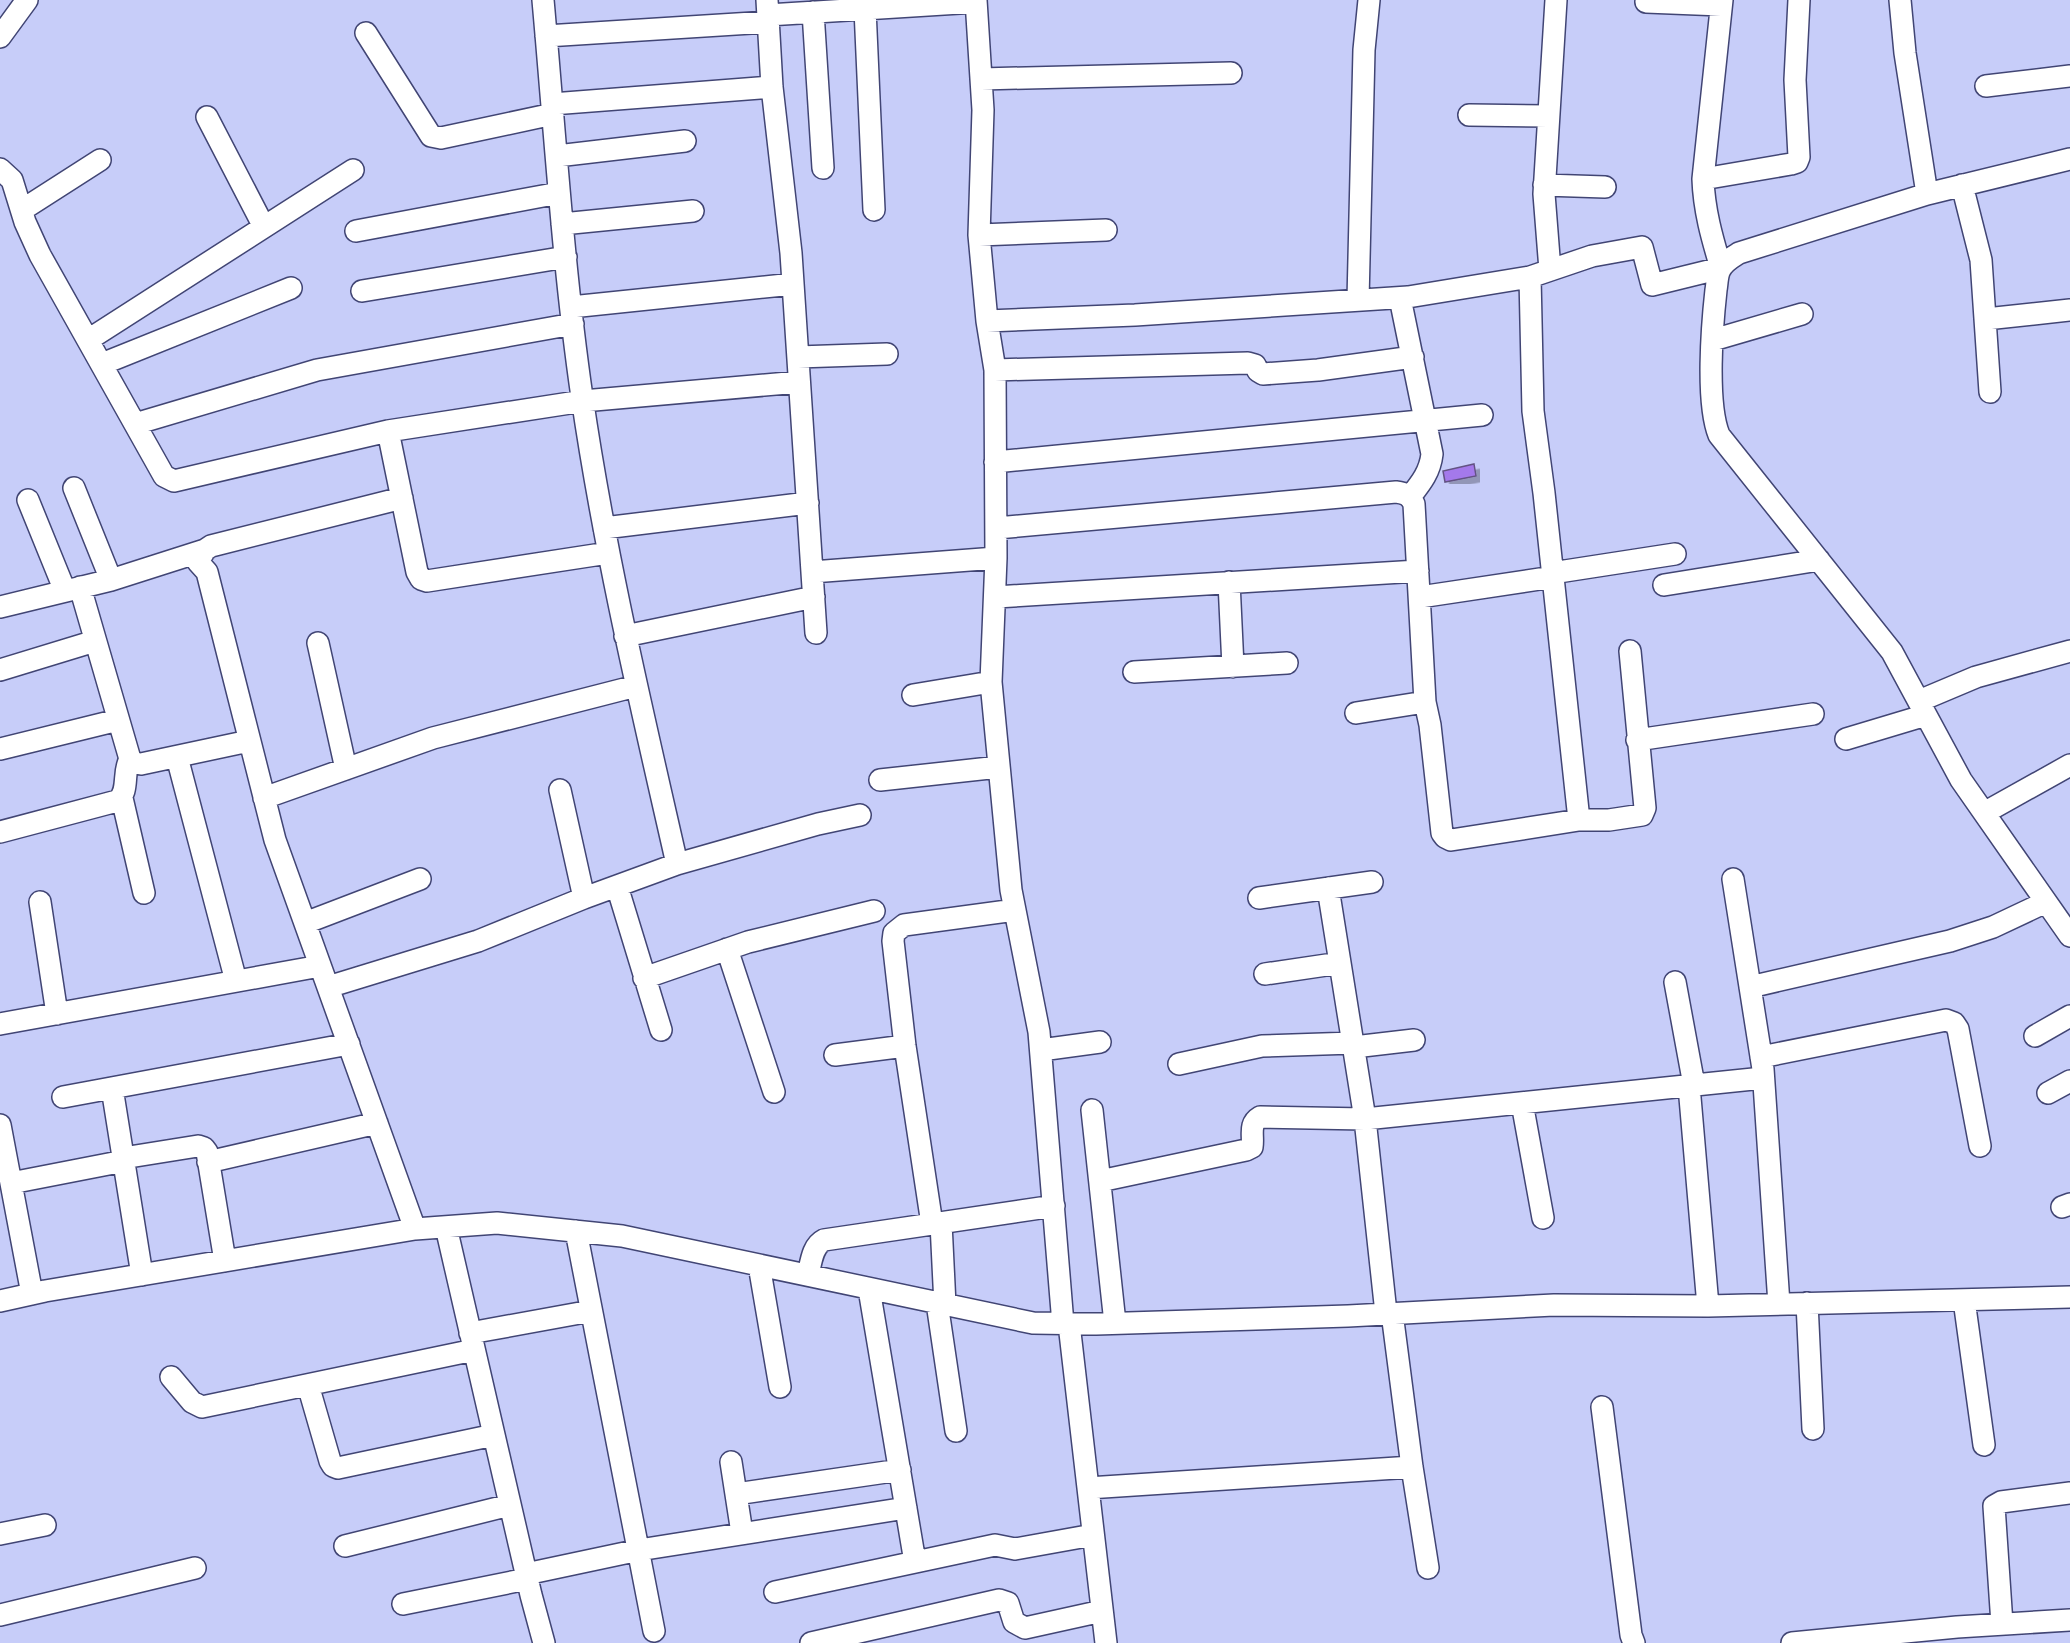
<svg xmlns="http://www.w3.org/2000/svg" width="2070" height="1643" viewBox="0 0 2070 1643" font-family="'Asap Condensed',sans-serif">
	<defs>
		<filter id="shadow"><feDropShadow dx="5.5" dy="5.5" stdDeviation="0" flood-color="#0004"/></filter>
	</defs>
	<rect width="100%" height="100%" fill="#c7cdf9"/>
	<path fill="#a479eb" stroke="#645384" stroke-width="1.5" filter="url(#shadow)" d="M1474,464l2,12 -31,6 -2,-11z"/>
	<g fill="none" stroke-linecap="round" stroke-linejoin="round">
		<g stroke="#414574" stroke-width="24">
			<path id="minor" d="M543,0c12,133 20,266 39,397 23,158 60,313 95,467
				M767,0l5,87 19,166 25,380
				M976,0l7,110 -4,125 8,86 8,49 1,188 -5,124 20,208 28,142 24,292
				M1900,0l5,53 22,141
				M1646,2l75,3
				M865,9l9,201
				M813,12l10,156
				M768,15l208,-13
				M366,33l65,103 10,2 112,-24
				M546,36l223,-14
				M0,37l27,-37
				M981,79l250,-6
				M1986,86l84,-10
				M552,104l220,-17
				M1469,115l79,1
				M207,117l57,110
				M557,156l128,-15
				M2070,159l-143,35 -188,59c-8,5 -17,10 -20,19 -2,5 -2,13 -3,18 -4,36 -10,113 3,145l173,217 69,128 109,156
				M0,169l12,11 13,42 15,33 124,221 10,5 214,-50 195,-30 216,-19
				M1703,179l88,-15 6,-2 2,-5 -4,-77 4,-80
				M1544,185l61,2
				M1962,185l19,75 9,132
				M22,210l78,-50
				M562,224l131,-13
				M356,231l203,-38
				M979,235l127,-5
				M1550,270l-6,-76 12,-194
				M1530,277l3,134 11,82 35,327
				M362,291l204,-34
				M1400,298l32,156c-2,18 -11,29 -22,43
				M1358,300l6,-250 5,-50
				M571,307l222,-23
				M1986,319l84,-9
				M987,321l148,-6 273,-18 122,-20 62,-21 50,-9 10,38 69,-17c-9,-30 -17,-58 -18,-89l19,-179
				M88,340l265,-170
				M1713,340l89,-26
				M798,357l89,-3
				M102,364l189,-76
				M995,370l253,-7 7,2 3,6 5,3 55,-4 95,-13
				M135,424l182,-54 256,-46
				M388,431l29,141 4,7 6,2 181,-28
				M995,462l487,-47
				M74,488l37,92
				M28,500l37,91
				M604,528l204,-25
				M997,528l399,-36c9,1 14,3 18,12l11,198 5,23 12,108 3,4 6,3 128,-20h30l33,-5 3,-7 -15,-157
				M205,550l6,-4 191,-48
				M812,572l184,-14
				M1552,573l123,-19
				M1229,582l4,85
				M1664,585l155,-25
				M80,587l50,172 5,4 6,1 108,-23
				M996,597l422,-26
				M1420,597l133,-20
				M0,607l111,-27 94,-30 -7,12 9,10 68,268 140,389
				M625,636l189,-39
				M318,643l28,126
				M0,670l95,-29
				M1134,672l153,-9
				M913,695l78,-13
				M1919,701l57,-24 94,-26
				M1356,713l69,-11
				M1846,739l80,-24
				M1637,740l176,-26
				M0,749l118,-29
				M177,757l59,224
				M880,780l119,-13
				M560,790l24,108
				M122,798l22,95
				M264,798l169,-60 203,-52
				M1984,813l86,-48
				M0,832l117,-31c13,-9 5,-29 13,-42
				M1733,879l30,190 16,235
				M617,886l44,144
				M1328,888l37,231 21,194
				M1259,898l113,-16
				M40,902l17,112
				M305,923l115,-44
				M727,949l47,143
				M1265,974l75,-11
				M644,978l104,-36 126,-31
				M1675,982l19,103
				M328,987l150,-46 106,-43 93,-34 141,-40 42,-9
				M1750,987l200,-46 43,-14 53,-25
				M0,1024l320,-58
				M2035,1036l35,-20
				M1354,1047l60,-7
				M1041,1050l59,-8
				M835,1055l70,-9
				M1761,1057l185,-37 8,3 4,6 22,117
				M1179,1064l83,-18 91,-3
				M1689,1086l19,220
				M112,1088l30,187
				M2048,1093l22,-12
				M63,1097l286,-53
				M1522,1103l21,115
				M1092,1110l23,213
				M0,1125l32,169
				M123,1158l75,-12 6,2 3,4 18,109
				M208,1162l169,-39
				M1100,1181l146,-31 6,-3c2,-11 -4,-23 8,-30l105,2 398,-41
				M11,1183l113,-22
				M2062,1207l8,-3
				M941,1223l4,82
				M932,1224l-27,-178 -12,-105 1,-8 10,-8 111,-15
				M446,1227l85,368 13,48
				M576,1231l78,400
				M759,1265l21,122
				M808,1275c3,-12 4,-29 16,-35l230,-34
				M869,1289l46,273
				M1964,1300l20,145
				M0,1301l45,-10 370,-62 82,-6 125,13 411,87 63,1 252,-8 206,-11 154,1 362,-9
				M937,1303l19,128
				M1807,1303l6,126
				M1392,1313l20,154 16,101
				M1069,1324l37,319
				M470,1333l121,-22
				M171,1377l21,25 10,5 272,-57
				M308,1385l22,76 3,5 5,2 156,-33
				M1602,1407l29,228 3,8
				M731,1462l11,71
				M1088,1488l324,-21
				M736,1494l164,-24
				M0,1534l45,-9
				M345,1546l165,-41
				M526,1574l113,-24 267,-42
				M775,1592l220,-47 20,4 78,-14
				M403,1604l124,-25
				M0,1615l195,-47
				M2002,1624l-8,-118 7,-4 69,-9
				M811,1643l188,-43 9,3 6,19 11,6 77,-17
				M1792,1643l165,-16 113,-7"/>
		</g>
		<use href="#minor" stroke="#fff" stroke-width="21"/>
	</g>
</svg>
